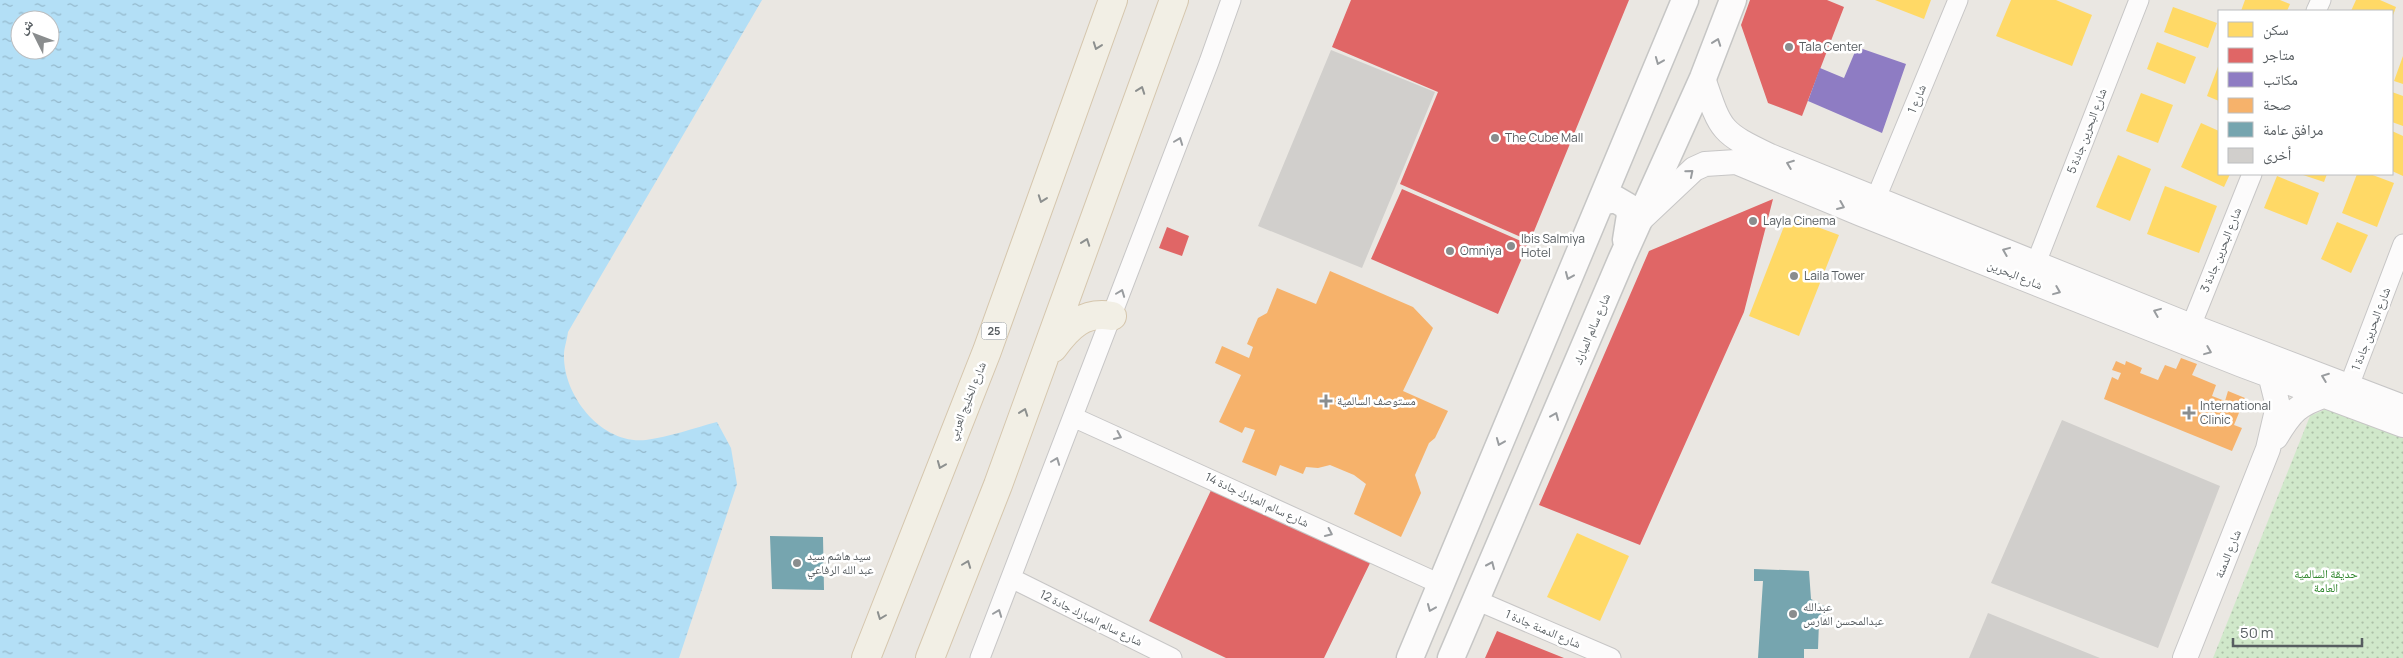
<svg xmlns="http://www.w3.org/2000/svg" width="2403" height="658" viewBox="0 0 2403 658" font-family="Manrope,'Noto Naskh Arabic',sans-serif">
	<defs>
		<pattern id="park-dots" width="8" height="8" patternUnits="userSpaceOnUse" patternTransform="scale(1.25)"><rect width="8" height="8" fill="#d0e8ca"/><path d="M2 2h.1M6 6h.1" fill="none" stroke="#acbfa7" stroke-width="1.8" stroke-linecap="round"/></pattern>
		<pattern id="water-ripples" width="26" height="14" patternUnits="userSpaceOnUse" patternTransform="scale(1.25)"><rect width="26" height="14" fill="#b3dff6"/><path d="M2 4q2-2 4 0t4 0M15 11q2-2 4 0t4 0" fill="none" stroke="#94b8cb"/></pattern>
	</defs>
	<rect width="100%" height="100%" fill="#eae7e2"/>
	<path fill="url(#park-dots)" d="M2326,409l77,29v220h-190l97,-242z"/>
	<path fill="url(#water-ripples)" fill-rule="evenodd" d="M0,0h762l-194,332c-1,8 -4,16 -4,23 -1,41 38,90 82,85 23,-3 48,-12 71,-18l14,26 6,36 -58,174h-679zM20,20h30v30h-30z"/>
	<path fill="#ffd966" d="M1875,0h56l-7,19z
		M2011,0h45l36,15 -20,51 -76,-30z
		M2245,0h35l10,4 -3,7h-46z
		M2356,0h24l16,7 -4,11v-7h-41z
		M2173,7l44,16 -9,25 -44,-16z
		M2157,42l39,15 -11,27 -38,-15z
		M2403,56v28l-9,-3z
		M2219,64v37l-12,-5z
		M2392,92l11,4v30l-11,-4z
		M2141,93l32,12 -15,38 -32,-12z
		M2201,123l18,8v43h11l-6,13 -43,-20z
		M2392,131l11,5v40l-11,-5z
		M2118,155l33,14 -21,52 -34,-14z
		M2300,174h27l-3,8z
		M2357,174h13l24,9 -17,44 -35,-14z
		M2277,176l42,17 -12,32 -43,-17z
		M2165,186l52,20 -18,47 -52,-19z
		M1788,216l51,19 -40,101 -50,-20z
		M2337,222l31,13 -17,38 -30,-14z
		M1577,533l52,23 -29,65 -53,-24z"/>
	<path fill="#e06666" d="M1351,0h278l-99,241 -130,-57 38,-92 -106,-45z
		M1750,0h77l17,7 -42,109 -34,-13 -27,-78z
		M1402,189l126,55 -30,70 -127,-55z
		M1773,199l-29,113 -104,233 -101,-40 110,-254z
		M1167,227l22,9 -7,20 -23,-8z
		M1214,484l158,75 -48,99h-98l-77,-37z
		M1497,631l67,27h-79z"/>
	<path fill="#8e7cc3" d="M1857,47l49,17 -24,69 -74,-32 12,-33 24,10z"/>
	<path fill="#f6b26b" d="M1330,271l83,36 20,21 -30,63 45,20 -13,27 -6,5 -14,32 6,18 -20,44 -47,-23 12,-30 -12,-9 -24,-10 -12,3 -12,-1 -3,7 -23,-9 -4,11 -34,-14 13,-32 -10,-3 -3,6 -23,-11 22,-47 -26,-12 7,-17 27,12 4,-11 -6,-3 11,-26 9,-5 10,-25 39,16z
		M2181,358l16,6 -5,11 24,10 -4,11 13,5 3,-10 17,7 -11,27 8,3 -10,23 -128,-52 8,-22 6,3 3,-7 -9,-3 4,-9 9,4 1,-4 16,7 -2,5 18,7 7,-15 11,4z"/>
	<path fill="#76a5af" d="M770,536l53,1 1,53 -52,-1z
		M1754,569l55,2 2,28 13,7 1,16h-6l-1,27h-14v9h-46l5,-77h-9z"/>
	<path fill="#d1cfcc" d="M1331,50l104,42 -73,176 -104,-42z
		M2062,420l158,66 -62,162 -167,-65z
		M1988,613l112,45h-131z"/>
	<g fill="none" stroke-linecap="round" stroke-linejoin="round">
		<g stroke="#c7c6c6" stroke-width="21">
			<path id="minor" d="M2316,11l5,-11
				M1876,198l82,-198
				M2036,263l103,-263
				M2191,326l61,-152
				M2349,386l54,-142
				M1073,417l367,167
				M1011,578l161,80
				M1476,600l135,58
				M980,658l229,-596 22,-62"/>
		</g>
		<g stroke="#c7c6c6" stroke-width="26">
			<path id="tertiary" d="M1703,78c18,53 17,54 67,78l421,170 212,81
				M1642,218l52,-49 11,-5 31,-2 125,52 381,151 161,60
				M2276,437c15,-25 22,-33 50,-42
				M2185,658l83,-209 10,-43 -8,-32"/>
		</g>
		<g stroke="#c6c6c5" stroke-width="29">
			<path id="secondary" d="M1601,202l14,-3 12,7 3,9 -4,25
				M1410,658l275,-658
				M1451,658l171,-400 81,-180 30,-78"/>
		</g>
		<g stroke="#d5c6ad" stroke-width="30">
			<path id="primary" d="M1053,348c16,-22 31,-37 59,-32
				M866,658l121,-307 126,-351
				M930,658l68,-173 176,-485"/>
		</g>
		<use href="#minor" stroke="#fcfbfb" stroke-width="19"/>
		<use href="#tertiary" stroke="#fcfbfb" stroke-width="24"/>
		<use href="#secondary" stroke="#fcfbfb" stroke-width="26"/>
		<use href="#primary" stroke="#f2efe5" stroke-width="28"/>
	</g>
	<defs><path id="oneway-chevron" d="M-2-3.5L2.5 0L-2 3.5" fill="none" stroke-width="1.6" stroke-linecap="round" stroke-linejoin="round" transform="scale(1.25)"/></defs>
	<g stroke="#999c9f">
		<use href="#oneway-chevron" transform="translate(1717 42) rotate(-70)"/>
		<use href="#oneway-chevron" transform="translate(1659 61) rotate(112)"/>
		<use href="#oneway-chevron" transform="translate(1179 141) rotate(-69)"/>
		<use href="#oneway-chevron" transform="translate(1790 164) rotate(-159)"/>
		<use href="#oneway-chevron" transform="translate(1690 173) rotate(-40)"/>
		<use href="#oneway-chevron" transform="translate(1841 206) rotate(23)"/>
		<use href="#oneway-chevron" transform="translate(2006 251) rotate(-158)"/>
		<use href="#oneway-chevron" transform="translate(1569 276) rotate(113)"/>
		<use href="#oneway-chevron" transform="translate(2057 291) rotate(22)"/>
		<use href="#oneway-chevron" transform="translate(1121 293) rotate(-69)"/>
		<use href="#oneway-chevron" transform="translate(2157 312) rotate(-158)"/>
		<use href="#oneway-chevron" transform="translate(2208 351) rotate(22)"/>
		<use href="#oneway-chevron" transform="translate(2325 377) rotate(-159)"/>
		<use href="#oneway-chevron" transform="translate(1555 416) rotate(-67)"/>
		<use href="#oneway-chevron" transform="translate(1118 436) rotate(24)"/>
		<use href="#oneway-chevron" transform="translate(1500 442) rotate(112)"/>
		<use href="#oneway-chevron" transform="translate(1056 461) rotate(-69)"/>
		<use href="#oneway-chevron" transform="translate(1329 533) rotate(25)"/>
		<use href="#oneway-chevron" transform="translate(1491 565) rotate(-66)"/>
		<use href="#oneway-chevron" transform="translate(1431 608) rotate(113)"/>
		<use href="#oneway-chevron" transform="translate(998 613) rotate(-69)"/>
	</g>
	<g stroke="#8d908f">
		<use href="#oneway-chevron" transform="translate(1097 46) rotate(110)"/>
		<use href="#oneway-chevron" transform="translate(1141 90) rotate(-70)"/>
		<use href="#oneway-chevron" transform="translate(1042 199) rotate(110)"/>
		<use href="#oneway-chevron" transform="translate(1086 242) rotate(-70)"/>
		<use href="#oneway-chevron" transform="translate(1024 412) rotate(-70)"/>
		<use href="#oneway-chevron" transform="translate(941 465) rotate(112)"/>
		<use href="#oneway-chevron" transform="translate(967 564) rotate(-69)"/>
		<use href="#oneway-chevron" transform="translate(881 616) rotate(111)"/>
	</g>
	<g fill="#8a8d8e" stroke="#fff" stroke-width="2">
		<circle cx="1789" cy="47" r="5"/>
		<circle cx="1495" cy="138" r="5"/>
		<circle cx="1753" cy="221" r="5"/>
		<circle cx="1511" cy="246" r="5"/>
		<circle cx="1450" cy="251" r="5"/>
		<circle cx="1794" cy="276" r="5"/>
		<path d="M1323.5 393.5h5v5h5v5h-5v5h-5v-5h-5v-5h5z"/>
		<path d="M2186.5 405.5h5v5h5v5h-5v5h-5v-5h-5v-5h5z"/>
		<circle cx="797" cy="563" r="5"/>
		<circle cx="1793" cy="614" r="5"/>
	</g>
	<g text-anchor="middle" stroke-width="5" stroke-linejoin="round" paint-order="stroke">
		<rect fill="#fff" stroke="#898e90" stroke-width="1" x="981.5" y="322.5" width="25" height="17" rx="4"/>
		<g font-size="11" font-weight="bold" fill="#575d61">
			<text x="994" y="335">25</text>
		</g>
		<g font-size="12" fill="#575d61" stroke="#fff" text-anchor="start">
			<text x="1799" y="51">Tala Center</text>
			<text x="1505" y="142">The Cube Mall</text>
			<text x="1763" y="225">Layla Cinema</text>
			<text x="1521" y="243">Ibis Salmiya<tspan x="1521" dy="14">Hotel</tspan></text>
			<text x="1460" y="255">Omniya</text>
			<text x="1804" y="280">Laila Tower</text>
			<text x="1337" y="405">مستوصف السالمية</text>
			<text x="2200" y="410">International<tspan x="2200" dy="14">Clinic</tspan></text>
			<text x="807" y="560">سيد هاشم سيد<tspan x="807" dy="14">عبد الله الرفاعي</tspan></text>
			<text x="1803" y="611">عبدالله<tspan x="1803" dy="14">عبدالمحسن الفارس</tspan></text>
		</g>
		<g font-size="12" fill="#575d61" stroke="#fff">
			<text transform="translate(1917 99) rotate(-68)" y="4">شارع 1</text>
			<text transform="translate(2087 131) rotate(-69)" y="4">شارع البحرين جادة 5</text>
			<text transform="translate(2221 250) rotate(-68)" y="4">شارع البحرين جادة 3</text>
			<text transform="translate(2015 275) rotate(22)" y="4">شارع البحرين</text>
			<text transform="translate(1592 329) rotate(-67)" y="4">شارع سالم المبارك</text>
			<text transform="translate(2371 329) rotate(-69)" y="4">شارع البحرين جادة 1</text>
			<text transform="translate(967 401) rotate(-68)" y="4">شارع الخليج العربي</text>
			<text transform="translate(1257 500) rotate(25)" y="4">شارع سالم المبارك جادة 14</text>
			<text transform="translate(2228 554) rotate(-68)" y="4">شارع الدمنة</text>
			<text transform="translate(1091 618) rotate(26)" y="4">شارع سالم المبارك جادة 12</text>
			<text transform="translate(1543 629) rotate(23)" y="4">شارع الدمنة جادة 1</text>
		</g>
		<g font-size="12" fill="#2e852b" stroke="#fff">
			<text x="2326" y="578">حديقة السالمية<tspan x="2326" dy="14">العامة</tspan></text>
		</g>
	</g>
	<rect x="2218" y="10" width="175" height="165" fill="#ffffff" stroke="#bcbec0"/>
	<rect x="2228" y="22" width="25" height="15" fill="#ffd966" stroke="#bcbec0"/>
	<text x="2263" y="35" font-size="15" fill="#575d61">سكن</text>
	<rect x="2228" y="48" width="25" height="15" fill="#e06666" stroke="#bcbec0"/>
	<text x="2263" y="60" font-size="15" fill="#575d61">متاجر</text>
	<rect x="2228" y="72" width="25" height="15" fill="#8e7cc3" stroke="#bcbec0"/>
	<text x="2263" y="85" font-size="15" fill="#575d61">مكاتب</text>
	<rect x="2228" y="98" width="25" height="15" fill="#f6b26b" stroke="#bcbec0"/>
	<text x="2263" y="110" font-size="15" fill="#575d61">صحة</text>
	<rect x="2228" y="122" width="25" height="15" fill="#76a5af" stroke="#bcbec0"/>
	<text x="2263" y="135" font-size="15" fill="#575d61">مرافق عامة</text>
	<rect x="2228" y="148" width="25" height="15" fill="#d1cfcc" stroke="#bcbec0"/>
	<text x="2263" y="160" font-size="15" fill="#575d61">أخرى</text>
	<g transform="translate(35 35) rotate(312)"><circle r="24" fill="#ffffff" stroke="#bcbec0"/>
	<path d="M0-4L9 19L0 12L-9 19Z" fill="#8a8d8e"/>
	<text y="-8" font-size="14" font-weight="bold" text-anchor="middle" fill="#575d61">ش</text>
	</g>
	<path d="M2233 638v8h129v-8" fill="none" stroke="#575d61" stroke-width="2.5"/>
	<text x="2240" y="638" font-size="15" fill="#575d61" stroke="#ffffff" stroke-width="4" paint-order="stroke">50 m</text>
</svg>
